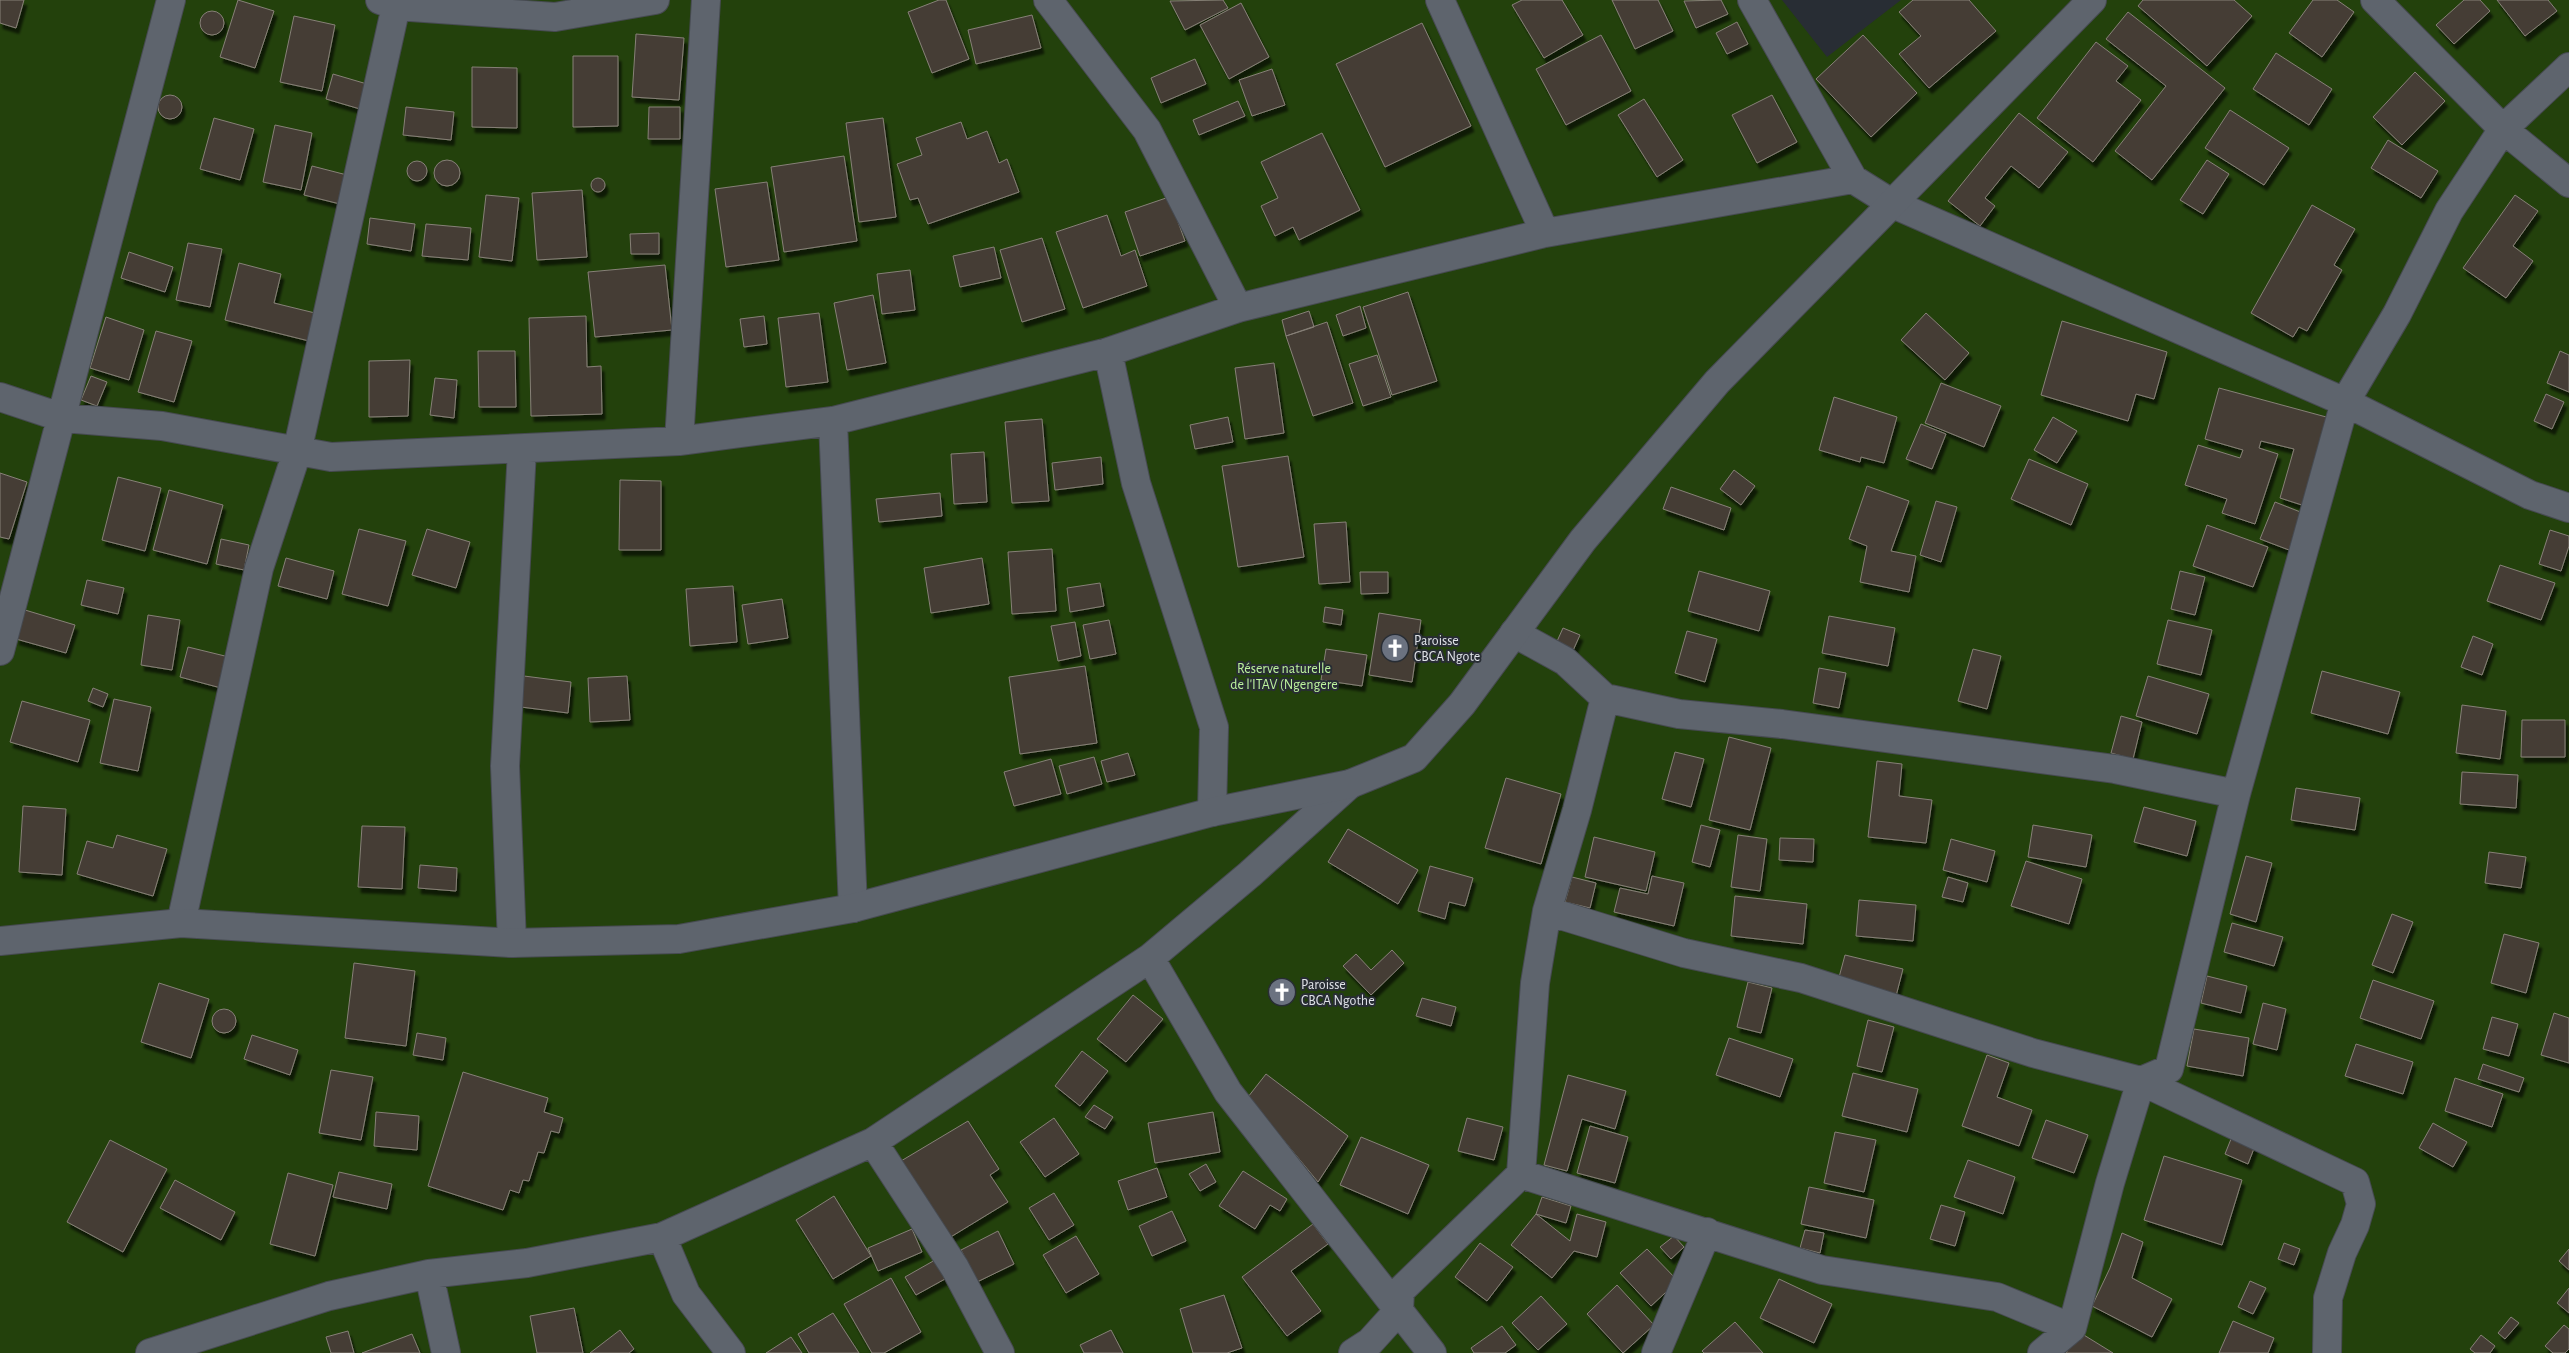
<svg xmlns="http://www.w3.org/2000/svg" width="2569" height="1353" viewBox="0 0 2569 1353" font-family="'Alegreya Sans',sans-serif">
	<defs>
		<filter id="shadow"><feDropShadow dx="3" dy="5.5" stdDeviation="1" flood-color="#0009"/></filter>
	</defs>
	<rect width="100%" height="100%" fill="#282d34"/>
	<path fill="#23410c" d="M0,0h1782l45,57 74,-57h668v1353h-2569z"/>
	<path fill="#443e36" stroke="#878077" filter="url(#shadow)" d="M0,0h24l-8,28 -16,-5z
		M238,0l36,11 -19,57 -35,-11z
		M939,0h7l23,59 -37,14 -24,-61z
		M1223,0l5,8 -43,22 -15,-29z
		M1522,0h40l21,35 -39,23 -32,-53z
		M1612,0h46l15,31 -38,18z
		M1721,0l7,14 -32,14 -12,-27z
		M1913,0h56l27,31 -67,57 -30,-34 22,-18 -22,-24z
		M2143,0h91l18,16 -45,50 -69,-60z
		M2313,0h24l17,12 -32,45 -33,-24z
		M2464,0h16l10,11 -36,33 -18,-19z
		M2497,0h51l9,11 -32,25z
		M1241,3l28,54 -40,22 -29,-54z
		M200 23a12 12 0 1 1 24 0a12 12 0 1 1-24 0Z
		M2128,12l97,76 -73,92 -37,-29 51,-65 -60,-47z
		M1032,15l9,33 -65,16 -8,-34z
		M294,16l41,9 -13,66 -42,-9z
		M1737,22l11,22 -21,10 -11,-21z
		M1422,23l49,103 -86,41 -49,-103z
		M636,34l48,4 -5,62 -47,-3z
		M1601,35l30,56 -65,34 -30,-56z
		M1863,35l54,58 -46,44 -55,-58z
		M2096,42l32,24 -12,15 25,19 -48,62 -56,-44z
		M2276,53l56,36 -23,36 -56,-36z
		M573,56h45v70l-45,1z
		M1195,59l11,25 -45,19 -10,-25z
		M472,67l45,1v60l-45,-1z
		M1272,69l13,36 -33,11 -13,-36z
		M2415,72l30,29 -43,44 -29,-28z
		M333,74l34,10 -7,25 -34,-10z
		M1772,95l25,47 -40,21 -25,-48z
		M158 107a12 12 0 1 1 24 0a12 12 0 1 1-24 0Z
		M1644,99l39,61 -26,17 -39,-62z
		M1238,101l7,15 -46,19 -6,-15z
		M406,107l48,5 -3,28 -48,-5z
		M649,107h31v32h-32z
		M2230,110l59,38 -25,37 -59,-37z
		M2019,113l49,39 -29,36 -28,-22 -26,32 10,8 -15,20 -32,-25z
		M214,118l40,11 -14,51 -40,-11z
		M883,118l13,99 -37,5 -13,-99z
		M961,122l6,17 20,-8 12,32 8,-4 12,33 -91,32 -10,-26 -8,2 -13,-36 25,-9 -6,-17z
		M275,125l37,8 -11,57 -38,-8z
		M1322,133l38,77 -61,30 -6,-13 -18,9 -14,-30 17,-8 -17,-36z
		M2388,140l50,31 -17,27 -50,-30z
		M844,156l13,85 -73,11 -13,-85z
		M2207,160l22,14 -26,40 -23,-14z
		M434 173a13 13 0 1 1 26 0a13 13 0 1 1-26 0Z
		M407 171a10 10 0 1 1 20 0a10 10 0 1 1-20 0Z
		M312,166l35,9 -7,29 -36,-9z
		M591 185a7 7 0 1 1 14 0a7 7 0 1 1-14 0Z
		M767,182l12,78 -53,7 -11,-78z
		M582,190l5,67 -50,3 -5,-67z
		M486,195l33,3 -7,63 -33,-4z
		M2515,195l23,16 -25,35 20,15 -27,37 -43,-30z
		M1169,197l16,44 -45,15 -15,-44z
		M2312,205l43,24 -21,36 8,5 -35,61 -8,-4 -6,10 -42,-24z
		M1107,215l14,41 14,-6 12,36 -64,22 -27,-76z
		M370,218l45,6 -4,27 -44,-7z
		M426,224l45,4 -3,32 -46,-4z
		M659,233v21h-28l-1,-20z
		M1042,238l23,71 -43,13 -22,-72z
		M188,243l34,6 -12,58 -34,-7z
		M994,247l7,31 -41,9 -7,-31z
		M129,252l44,15 -8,25 -44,-14z
		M239,263l42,11 -7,29 41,10 -6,28 -84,-21z
		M665,265l7,65 -77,7 -7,-65z
		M910,270l5,40 -33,4 -5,-40z
		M1408,292l29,89 -45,14 -29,-88z
		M873,295l13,68 -39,7 -13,-67z
		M1360,306l6,22 -23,8 -7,-21z
		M1309,311l5,16 -28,9 -4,-16z
		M819,313l9,69 -42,5 -8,-69z
		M1926,313l43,40 -24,27 -44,-40z
		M586,316l1,51 14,-1 1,48 -71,2 -2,-98z
		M764,316l3,28 -23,3 -4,-28z
		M106,317l38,13 -15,50 -39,-12z
		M2062,321l105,31 -13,47 -18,-5 -8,27 -87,-26z
		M1327,322l26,81 -40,13 -27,-80z
		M156,331l36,10 -18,61 -36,-10z
		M478,351h37l1,56h-37z
		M2560,351l9,4v37l-22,-9z
		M1377,355l14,42 -28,9 -14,-42z
		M410,360l-2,56 -39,1v-56z
		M1274,363l10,70 -39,6 -10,-71z
		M91,376l16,6 -10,24 -16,-6z
		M435,378l22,2 -3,38 -24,-3z
		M1941,383l60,23 -17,41 -59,-24z
		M2219,388l111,30 -25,88 -25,-8 14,-49 -33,-8 -2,7 19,6 -23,70 -33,-11 5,-14 -42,-14 13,-40 42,13 3,-8 -38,-11z
		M2546,394l18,8 -12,27 -18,-8z
		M1834,397l63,20 -13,46 -23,-6 -1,5 -41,-12z
		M1228,417l5,25 -38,7 -5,-24z
		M2053,417l24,14 -20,32 -23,-13z
		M1042,419l7,82 -37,2 -7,-81z
		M1921,424l25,10 -14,35 -26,-10z
		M984,452l3,50 -33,2 -3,-50z
		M1288,456l16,101 -66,10 -16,-101z
		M1101,457l2,27 -48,6 -3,-27z
		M2029,459l59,25 -17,41 -60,-26z
		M1734,470l21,16 -14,19 -21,-16z
		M0,473l27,9 -18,57 -9,-2z
		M118,477l43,11 -16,63 -43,-11z
		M620,480l41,1v69h-42z
		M1867,486l42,15 -18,50 25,5 -7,36 -49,-10 7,-36 -18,-7z
		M1671,487l60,21 -7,22 -61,-21z
		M169,490l54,15 -16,59 -54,-14z
		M940,493l2,23 -63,6 -3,-23z
		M1936,501l21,6 -16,55 -21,-7z
		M2275,502l28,11 -14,37 -29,-11z
		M1346,522l4,60 -31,2 -5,-60z
		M2207,525l61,22 -15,40 -60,-21z
		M359,529l47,12 -18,65 -46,-12z
		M427,529l43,13 -14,46 -44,-13z
		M2550,530l19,6v10l-8,25 -22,-7z
		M221,539l28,6 -5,25 -28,-6z
		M1052,549l4,62 -44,3 -4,-62z
		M286,558l48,13 -7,28 -49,-13z
		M982,558l7,46 -58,9 -7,-45z
		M2500,565l55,18 -14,37 -54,-19z
		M1699,571l71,20 -11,40 -71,-20z
		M2180,571l25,6 -10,38 -24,-6z
		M1360,572h28v21l-27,1z
		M87,580l37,8 -6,26 -37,-9z
		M1100,583l4,23 -34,6 -3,-24z
		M733,586l4,56 -47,4 -4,-57z
		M782,599l6,39 -40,6 -6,-39z
		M1325,607l18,3 -2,15 -18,-3z
		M25,610l50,15 -9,28 -50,-14z
		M1379,613l42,7 -9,62 -43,-7z
		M148,615l32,5 -8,50 -31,-5z
		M1829,616l66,12 -7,38 -66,-13z
		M1109,620l7,34 -26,5 -7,-34z
		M2168,620l44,10 -11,45 -44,-11z
		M1075,622l6,34 -23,5 -7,-35z
		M1563,628l17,7 -9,20 -17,-7z
		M1687,631l30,8 -12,43 -30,-9z
		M2473,636l20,8 -11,31 -21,-8z
		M188,647l41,10 -8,31 -41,-11z
		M1326,649l41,6 -5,31 -41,-6z
		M1973,649l28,7 -14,53 -29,-8z
		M1085,666l12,77 -77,11 -11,-77z
		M1819,668l27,5 -7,35 -26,-5z
		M2322,671l78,21 -12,42 -77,-21z
		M524,676l47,6 -3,31 -47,-6z
		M627,676l3,44 -40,2 -2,-44z
		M2148,676l61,18 -12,40 -61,-18z
		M93,688l15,6 -5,13 -15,-6z
		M114,699l37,8 -13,64 -38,-8z
		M22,701l68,19 -12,42 -68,-20z
		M2462,705l44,6 -6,48 -44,-6z
		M2121,716l21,6 -9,37 -22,-6z
		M2522,720h43v37h-44z
		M1729,737l42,11 -21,82 -41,-10z
		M1675,752l29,7 -13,48 -29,-8z
		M1128,753l7,22 -28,7 -6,-21z
		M1094,757l8,27 -35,10 -8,-28z
		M1051,759l10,35 -47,12 -10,-34z
		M1877,761l25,3 -3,32 33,4 -6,43 -58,-6z
		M2462,772l56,3 -2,33 -56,-4z
		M1506,778l55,16 -20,70 -56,-16z
		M2296,788l64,10 -5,32 -64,-10z
		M23,806l43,3 -4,66 -43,-3z
		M2144,807l52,14 -9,35 -53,-14z
		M1701,825l19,5 -10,37 -18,-5z
		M2033,825l59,10 -6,32 -58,-10z
		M362,826l43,1 -3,62 -44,-2z
		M1348,829l70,41 -20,34 -70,-42z
		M117,835l50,14 -14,47 -76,-22 10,-33 26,7z
		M1738,835l29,4 -7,52 -29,-4z
		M1594,837l61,15 -9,39 -61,-14z
		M1780,838l34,1 -1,23 -34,-2z
		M1951,839l44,12 -8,31 -44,-12z
		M2489,852l37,5 -5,31 -36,-5z
		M2246,856l26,7 -16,59 -26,-8z
		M2026,861l56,18 -13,45 -58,-18z
		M420,865l37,3 -1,23 -38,-3z
		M1430,866l43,12 -8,28 -16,-4 -4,17 -27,-8z
		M1652,876l32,7 -10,43 -60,-14 6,-24 28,6z
		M1572,877l24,6 -6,25 -25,-6z
		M1948,877l20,6 -5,19 -21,-5z
		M1735,896l72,8 -4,40 -72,-8z
		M1859,900l57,5 -3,36 -57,-5z
		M2392,914l21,8 -20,51 -21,-8z
		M2232,923l51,14 -9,29 -50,-14z
		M2504,934l35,9 -13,50 -35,-10z
		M1392,950l12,13 -33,32 -28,-29 13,-12 15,16z
		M1845,955l58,14 -7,27 -58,-15z
		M354,963l61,8 -9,75 -61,-8z
		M2207,976l40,10 -6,27 -40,-10z
		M2373,980l61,21 -13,38 -61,-21z
		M1748,982l24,6 -11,45 -24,-6z
		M159,983l50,16 -18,59 -50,-16z
		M1133,995l30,24 -37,43 -29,-23z
		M1422,998l34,9 -5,19 -35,-10z
		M2263,1003l23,6 -9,41 -24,-6z
		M212 1021a12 12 0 1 1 24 0a12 12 0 1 1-24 0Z
		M2554,1013l15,5v45l-28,-8z
		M2492,1017l26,7 -9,32 -26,-7z
		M1868,1020l26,7 -12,45 -25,-6z
		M2194,1029l55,9 -6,38 -56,-10z
		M417,1033l29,5 -3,22 -30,-5z
		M252,1035l46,15 -8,25 -46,-16z
		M1729,1038l64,21 -13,38 -64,-22z
		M2356,1044l57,18 -10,32 -58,-18z
		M1082,1051l26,20 -28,35 -25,-20z
		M1987,1055l22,8 -12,34 35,13 -13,36 -57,-20z
		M2483,1064l41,14 -5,14 -41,-13z
		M331,1070l42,7 -12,63 -42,-7z
		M463,1072l85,26 -4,14 19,6 -4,15 -8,-2 -7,22 -6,-1 -9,29 -6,-1 -4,13 -9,-3 -7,20 -75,-24z
		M1853,1073l65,16 -11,43 -65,-16z
		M1266,1074l82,62 -30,46 -70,-85z
		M1568,1075l58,16 -11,38 -33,-10 -15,52 -23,-6z
		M2455,1078l48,16 -11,33 -47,-16z
		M1094,1105l19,12 -8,12 -20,-12z
		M376,1112l43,4 -2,34 -43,-4z
		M1213,1112l7,40 -65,11 -7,-40z
		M1054,1118l25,36 -34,23 -25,-35z
		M1467,1118l36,9 -9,33 -36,-9z
		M2046,1120l42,15 -14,38 -42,-15z
		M968,1121l31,48 -9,6 18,27 -59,36 -48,-77z
		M2433,1123l34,19 -14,25 -34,-19z
		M1590,1126l38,11 -13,46 -38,-10z
		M2235,1129l23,9 -10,26 -23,-10z
		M1835,1132l41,8 -12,52 -40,-9z
		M1361,1137l68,28 -21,49 -68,-29z
		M110,1140l57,29 -44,83 -56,-30z
		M2164,1156l78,24 -20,65 -78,-25z
		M1968,1160l47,17 -12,37 -49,-17z
		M1206,1164l10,18 -16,9 -11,-17z
		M1157,1168l10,29 -39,13 -10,-29z
		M1243,1171l44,28 -7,12 -10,-6 -15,24 -36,-23z
		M339,1172l53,12 -5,25 -54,-12z
		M288,1173l45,12 -18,71 -45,-12z
		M175,1180l60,32 -14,28 -61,-32z
		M1809,1187l65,13 -8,38 -65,-14z
		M1054,1193l20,32 -25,15 -20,-32z
		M834,1196l37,60 -38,23 -37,-59z
		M1542,1197l29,9 -5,17 -30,-9z
		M1941,1205l24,7 -10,34 -25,-7z
		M1172,1211l14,30 -34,15 -13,-30z
		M1536,1214l34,27 7,-27 29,8 -9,35 -23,-6 -22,27 -41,-33z
		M1313,1224l15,20 -37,27 30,40 -34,25 -45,-59z
		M912,1229l10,23 -44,19 -10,-23z
		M1805,1230l19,3 -4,20 -20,-5z
		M998,1231l16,33 -37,18 -16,-32z
		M2122,1233l21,9 -11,36 40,21 -20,38 -60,-31 18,-38z
		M1076,1236l23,38 -33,19 -23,-38z
		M1674,1236l10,11 -13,12 -11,-12z
		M1480,1243l33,24 -26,34 -32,-24z
		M2284,1243l16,6 -6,16 -16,-6z
		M1647,1249l31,32 -27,25 -31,-33z
		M2569,1249v21l-10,-9z
		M935,1260l10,19 -29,16 -11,-18z
		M891,1278l30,54 -37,21h-12l-28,-49z
		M1779,1279l53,25 -18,39 -54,-25z
		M2250,1281l16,7 -13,26 -15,-7z
		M1617,1285l37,40 -31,28 -36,-39z
		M2569,1288v25l-12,-10z
		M1224,1295l18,53 -15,5h-34l-13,-44z
		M1541,1296l26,28 -29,26 -26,-27z
		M574,1308l9,45h-46l-7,-37z
		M833,1313l26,40h-50l-11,-19z
		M2511,1317l8,6 -14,16 -7,-6z
		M2233,1321l41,17 -6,15h-49z
		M1735,1322l28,31h-59l-2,-2z
		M2564,1325l5,4v20l-4,4h-12l-8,-7z
		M1502,1326l14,19 -11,8h-31l-3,-5z
		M620,1330l14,19 -5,4h-39z
		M1111,1330l12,23h-39l-4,-8z
		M348,1331l6,22h-23l-5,-16z
		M2079,1332l34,21h-47z
		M412,1334l8,19h-58z
		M2481,1335l14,11 -5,7h-15l-5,-4z
		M791,1337l11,16h-36z"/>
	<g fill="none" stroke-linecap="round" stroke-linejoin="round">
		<g stroke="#464a51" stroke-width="30">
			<path id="minor" d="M380,0l16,6 159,11 100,-17
				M1048,0l99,130 91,178
				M1440,0l105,233
				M1752,0l101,179
				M2375,0l128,129 66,54
				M1108,352l28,131 78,244 -2,85
				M0,397l63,21 99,8 169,31 348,-16 154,-20 275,-69 130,-44 307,-75 308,-54 40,25 452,198 185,93 39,13
				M833,421l20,487
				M679,441l27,-441
				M1514,633l51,28 40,37 74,16 103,10 333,45 121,25
				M0,651l171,-651
				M1547,911l137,42 117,25 232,75 108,28 214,101 6,22 -6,21 -13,28 -14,45 -1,55
				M181,923l78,-355 38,-116 99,-446
				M512,943l-7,-177 17,-316
				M1150,958l78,134 204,261
				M873,1142l82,126 45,85
				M1521,1174l301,96 175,27 75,31
				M662,1237l24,57 45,59
				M429,1274l17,79
				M150,1353l179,-57 100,-22 98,-11 135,-26 211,-95 277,-184 100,-84 100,-90
				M1353,1353l17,-11 29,-32 1,-19 121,-117 14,-191 12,-72 30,-101 28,-112
				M1656,1353l51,-121
				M2042,1353l30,-25 38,-145 31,-102 28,-12 67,-275 109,-392 52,-88 52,-103 54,-82 66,-62"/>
		</g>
		<g stroke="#464a51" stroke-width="30">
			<path id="tertiary" d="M0,941l181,-18 331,20 167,-4 174,-31 359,-96 138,-28 64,-26 48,-54 121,-164 134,-158 375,-382"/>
		</g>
		<use href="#minor" stroke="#5e646d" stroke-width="28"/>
		<use href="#tertiary" stroke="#5e646d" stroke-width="28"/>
	</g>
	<defs>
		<g id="church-disc" transform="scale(1.4375)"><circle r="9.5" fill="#6b7280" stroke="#282d34"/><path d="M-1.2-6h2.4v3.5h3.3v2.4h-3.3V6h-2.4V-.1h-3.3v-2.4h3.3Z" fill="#fff"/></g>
	</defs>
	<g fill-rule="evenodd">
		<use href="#church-disc" x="1395" y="648"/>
		<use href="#church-disc" x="1282" y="992"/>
	</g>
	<g text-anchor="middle" stroke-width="4" stroke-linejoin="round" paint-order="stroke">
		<g font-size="14" fill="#dfe2e7" stroke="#282d34" text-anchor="start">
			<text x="1414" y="645">Paroisse<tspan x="1414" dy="16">CBCA Ngote</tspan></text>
			<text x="1301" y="989">Paroisse<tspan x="1301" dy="16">CBCA Ngothe</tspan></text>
		</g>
		<g font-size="14" fill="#bcf29d" stroke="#282d34">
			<text x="1284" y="673">Réserve naturelle<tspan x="1284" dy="16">de l'ITAV (Ngengere</tspan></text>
		</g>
	</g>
</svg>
